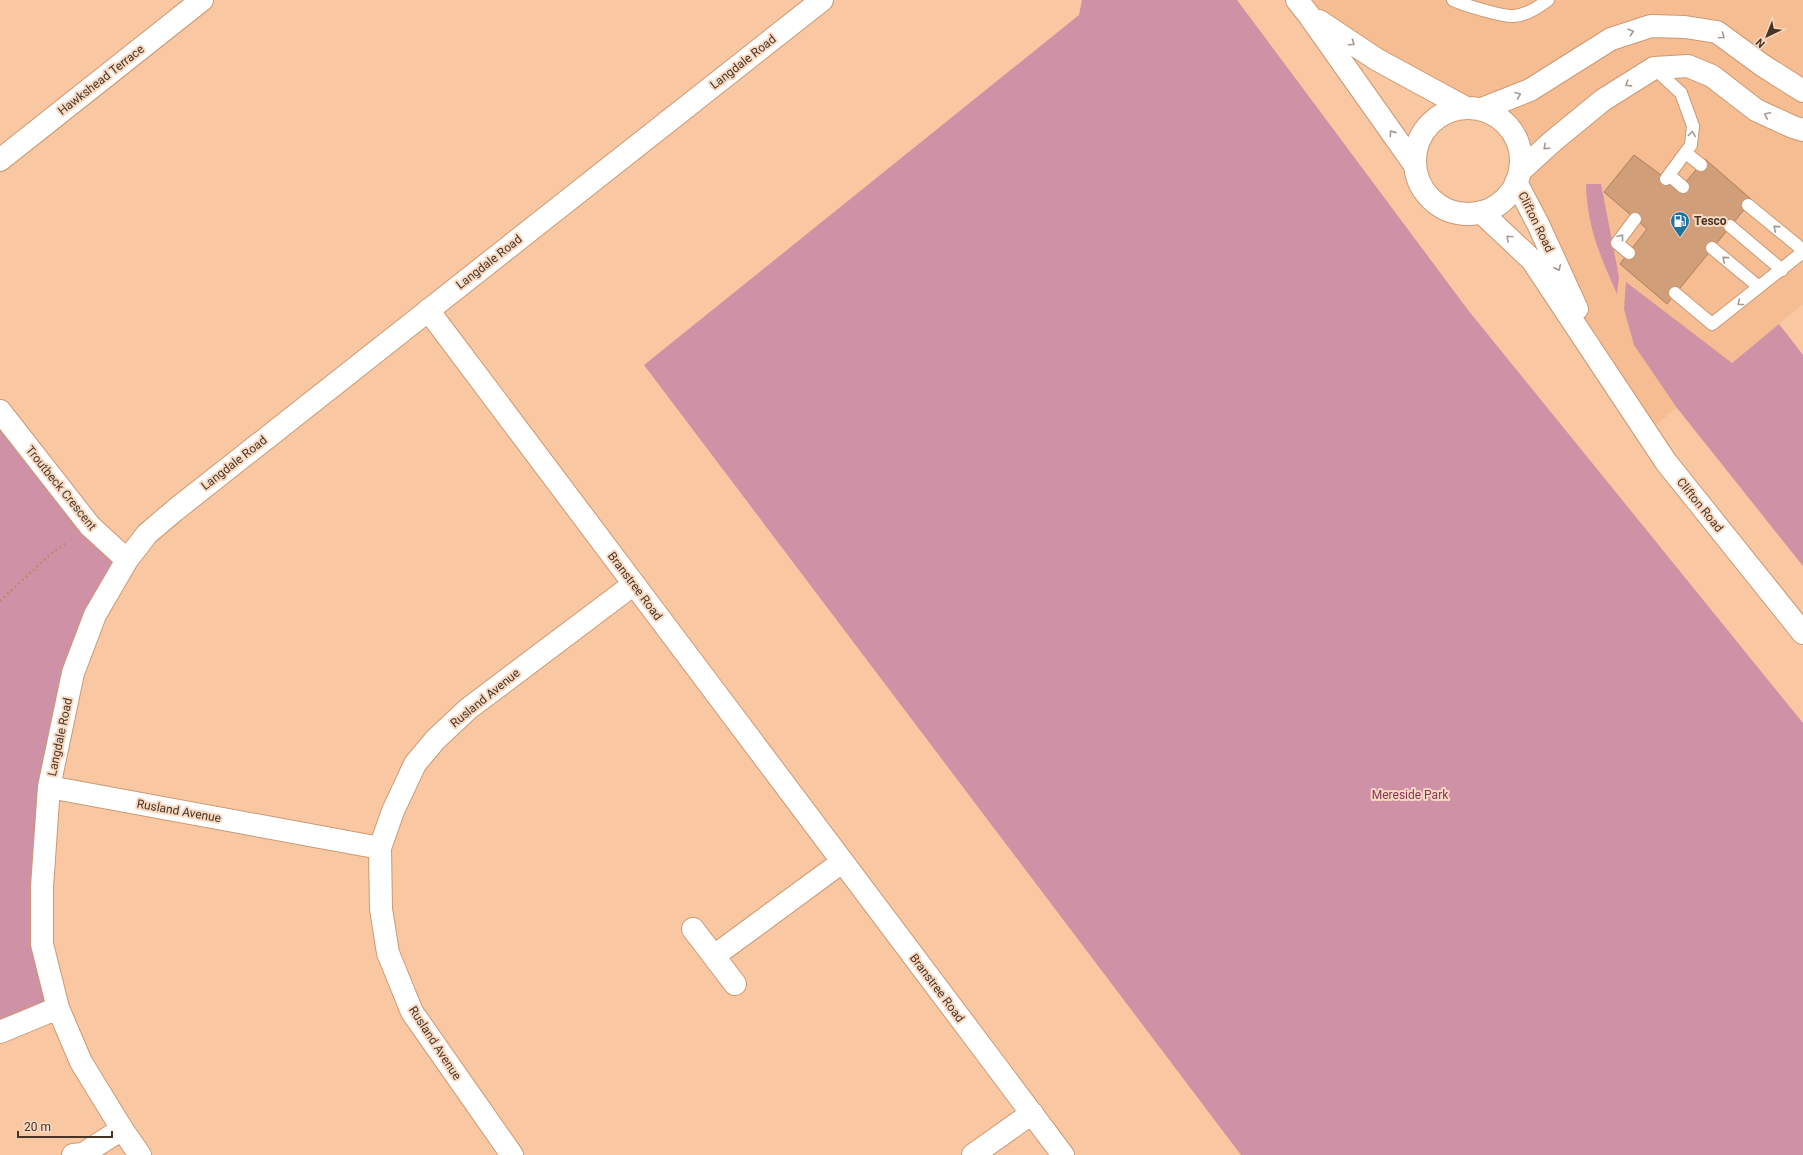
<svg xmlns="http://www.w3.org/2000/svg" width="1803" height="1155" viewBox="0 0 1803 1155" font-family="Roboto,sans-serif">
	<rect width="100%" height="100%" fill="#f9c7a1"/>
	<path fill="#f5bd91" d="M1297,0h506v304l-157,129 -40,-62 -68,-147 -20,-80 -8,-16 -13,-11 -15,-8z"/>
	<path fill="#cf91a5" d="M1082,0h155l231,310 335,413v432h-562l-597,-790 435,-350z
		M1586,184h15l18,93 -2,17c-17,-38 -30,-68 -31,-110z
		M1626,282l106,81 47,-39 24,31v211l-126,-158 -43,-63 -10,-36z
		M0,411l127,149 -54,113 -31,214 16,121 -58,24z"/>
	<path fill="#d09f7a" stroke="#ad7f5a" d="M1634,155l46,34 25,-30 47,41 -85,104 -47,-40 27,-35 -43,-37z"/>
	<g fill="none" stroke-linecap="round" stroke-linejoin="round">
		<g stroke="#ca9a75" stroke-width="14">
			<path id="service" d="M1453,0c11,5 50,17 61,16 12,-1 25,-9 34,-16
				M1654,68l27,25 12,33 -2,19 -25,34
				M1686,153l15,12
				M1669,175l14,12
				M1748,205l55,45
				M1730,226l52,44
				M1712,248l47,39
				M1629,253l-12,-10 18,-24
				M1675,293l37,31 91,-72"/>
		</g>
		<g stroke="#ca9a75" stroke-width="24">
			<path id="minor" d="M1482,109l48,-19 81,-51 40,-13 34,1 32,5 45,33 41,26
				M0,160l202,-160
				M1520,171l33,-30 50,-41 51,-32 34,-2 24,10 44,34 37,17 10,3
				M428,310l635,845
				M0,411l90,115 37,34
				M49,787l331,61
				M693,929l42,55
				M714,956l128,-94
				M0,1032l58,-24
				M73,1155l10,-1 39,-25
				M140,1155l-18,-26 -41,-67 -23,-54 -16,-64v-57l7,-100 24,-114 22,-58 32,-55 20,-26 27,-23 648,-511
				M512,1155l-100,-143 -24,-59 -7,-44 -1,-61 13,-37 22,-47 20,-24 33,-31 166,-125
				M973,1155l59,-42"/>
		</g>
		<g stroke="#ca9a75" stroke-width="24">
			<path id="tertiary" d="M1297,0l11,14 106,150
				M1319,21l57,38 88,48
				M1415 161a53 53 0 1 1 106 0a53 53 0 1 1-106 0Z
				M1516,182l22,42 39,85
				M1481,212l51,48 134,202 137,171"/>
		</g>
		<path stroke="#b38d70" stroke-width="2.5" stroke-dasharray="2 3" stroke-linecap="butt" d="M0,601l52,-48 15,-11"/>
		<use href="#service" stroke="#fff" stroke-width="12"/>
		<use href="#minor" stroke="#fff" stroke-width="22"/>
		<use href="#tertiary" stroke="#fff" stroke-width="22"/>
	</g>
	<defs><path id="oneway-chevron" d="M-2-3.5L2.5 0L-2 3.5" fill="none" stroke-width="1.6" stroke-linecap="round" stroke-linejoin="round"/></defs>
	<g stroke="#a49a92">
		<use href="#oneway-chevron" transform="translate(1631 32) rotate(-18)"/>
		<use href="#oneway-chevron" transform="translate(1722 36) rotate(35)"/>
		<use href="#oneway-chevron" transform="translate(1352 43) rotate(34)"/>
		<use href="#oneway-chevron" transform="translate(1628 84) rotate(148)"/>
		<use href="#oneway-chevron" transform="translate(1518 95) rotate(-22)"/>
		<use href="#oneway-chevron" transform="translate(1767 115) rotate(-155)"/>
		<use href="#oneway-chevron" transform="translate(1392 133) rotate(-125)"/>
		<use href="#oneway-chevron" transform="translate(1692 134) rotate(-82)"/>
		<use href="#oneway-chevron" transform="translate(1546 147) rotate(138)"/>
		<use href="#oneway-chevron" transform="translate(1776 228) rotate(-140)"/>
		<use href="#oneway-chevron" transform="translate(1621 237) rotate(-52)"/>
		<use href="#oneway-chevron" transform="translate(1509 238) rotate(-137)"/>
		<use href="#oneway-chevron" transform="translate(1725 259) rotate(-140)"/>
		<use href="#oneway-chevron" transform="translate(1558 268) rotate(65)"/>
		<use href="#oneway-chevron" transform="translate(1740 303) rotate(142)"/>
	</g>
	<defs>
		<g id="fuel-pin" transform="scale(1)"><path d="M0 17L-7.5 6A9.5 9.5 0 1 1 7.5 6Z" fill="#1d74a3" stroke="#f8d9c2"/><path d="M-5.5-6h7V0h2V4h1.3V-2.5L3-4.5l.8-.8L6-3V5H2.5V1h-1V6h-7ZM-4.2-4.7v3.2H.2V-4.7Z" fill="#fff"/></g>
	</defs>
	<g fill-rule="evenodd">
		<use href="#fuel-pin" x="1680" y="221"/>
	</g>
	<g text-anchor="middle" stroke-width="4" stroke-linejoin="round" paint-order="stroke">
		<g font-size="12" fill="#483425" stroke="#f8d9c2">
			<text transform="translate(743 62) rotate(-38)" y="4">Langdale Road</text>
			<text transform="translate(101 80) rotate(-38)" y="4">Hawkshead Terrace</text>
			<text transform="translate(1536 222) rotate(64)" y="4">Clifton Road</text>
			<text transform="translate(489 262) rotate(-38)" y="4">Langdale Road</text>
			<text transform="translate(234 463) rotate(-38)" y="4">Langdale Road</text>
			<text transform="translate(61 488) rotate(51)" y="4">Troutbeck Crescent</text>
			<text transform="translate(1700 505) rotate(51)" y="4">Clifton Road</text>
			<text transform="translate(635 586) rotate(53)" y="4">Branstree Road</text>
			<text transform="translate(485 698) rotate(-39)" y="4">Rusland Avenue</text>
			<text transform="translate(60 737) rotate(-78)" y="4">Langdale Road</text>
			<text transform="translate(179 811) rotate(10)" y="4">Rusland Avenue</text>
			<text transform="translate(937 988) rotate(53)" y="4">Branstree Road</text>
			<text transform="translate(435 1043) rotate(57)" y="4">Rusland Avenue</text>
		</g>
		<g font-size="12" font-weight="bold" fill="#483425" stroke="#f8d9c2" text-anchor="start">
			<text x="1694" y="225">Tesco</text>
		</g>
		<g font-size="12" fill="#8b3256" stroke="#f8d9c2">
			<text x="1410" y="799">Mereside Park</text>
		</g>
	</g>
	<g transform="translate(1767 36) rotate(223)" stroke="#f8d9c2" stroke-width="3" paint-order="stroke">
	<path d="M0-3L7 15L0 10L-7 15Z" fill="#483425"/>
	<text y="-6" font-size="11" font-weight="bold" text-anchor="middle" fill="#483425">N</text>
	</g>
	<path d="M18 1131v6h94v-6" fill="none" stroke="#483425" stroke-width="2"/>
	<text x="24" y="1131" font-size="12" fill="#483425" stroke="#f8d9c2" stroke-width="3" paint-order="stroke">20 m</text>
</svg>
